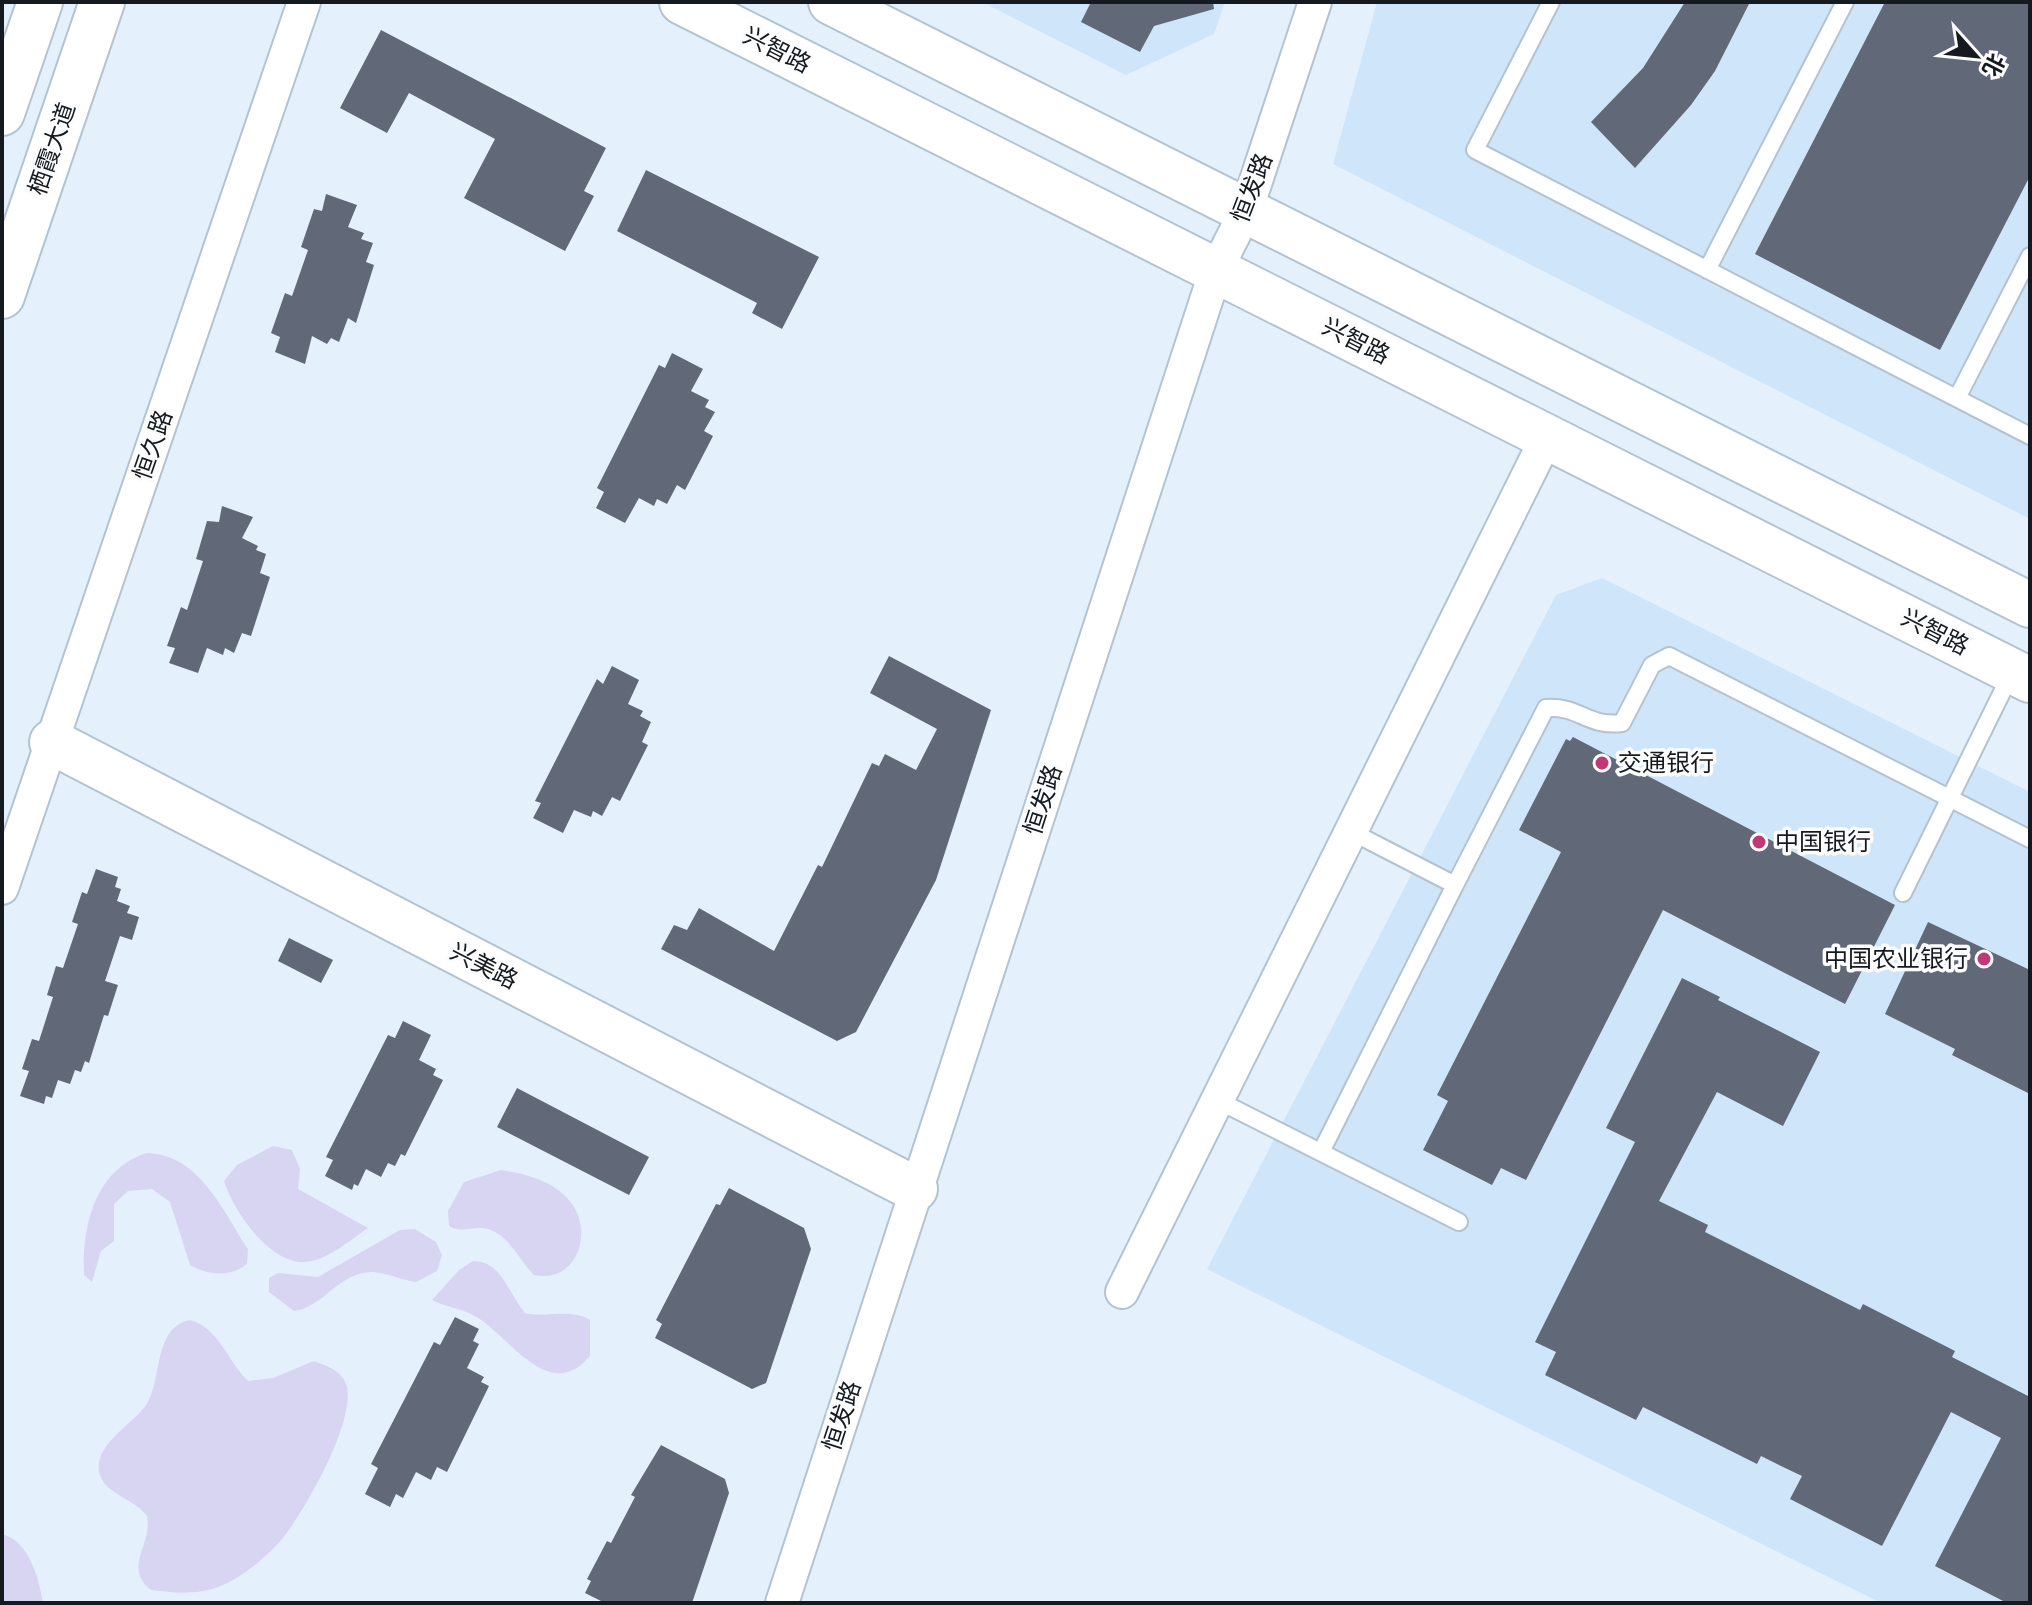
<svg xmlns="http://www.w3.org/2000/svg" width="2032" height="1605" viewBox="0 0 2032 1605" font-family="Manrope,'Noto Sans SC',sans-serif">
	<rect width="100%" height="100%" fill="#e4f1fd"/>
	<path fill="#cfe5f9" d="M982,2h243l-11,32 -88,41z
		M1377,2h653v517l-697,-355z
		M1602,578l428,214v811h-149l-674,-334 349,-674z"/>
	<path fill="#d8d5f3" d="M273,1146l19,4 8,19 -2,20 70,39c-18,12 -42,34 -65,34 -35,0 -70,-52 -79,-81l13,-16z
		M147,1153c53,2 75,57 101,96l-1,15c-17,13 -38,12 -57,1l-20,-63 -18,-13 -24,2 -14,13v37l-13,10 -9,31 -8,-7c-2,-49 11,-106 63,-122z
		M501,1170c26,4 55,11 71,34 22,31 3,80 -38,71 -15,-15 -24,-39 -46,-46 -13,-4 -27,5 -39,-3l-1,-15 16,-29z
		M415,1229l21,13 6,13 -5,16 -21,11c-14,-2 -29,-9 -43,-10 -33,-1 -49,35 -79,39l-25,-19v-14l9,-5 40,4 82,-47z
		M473,1261c29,0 35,32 52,52 21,5 46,-5 65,7v36c-42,50 -82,-23 -117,-41 -13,-7 -28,-8 -41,-15l27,-30z
		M190,1320c29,8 37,40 58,61l25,-3 41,-17c14,5 29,10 33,26 7,37 -39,117 -61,147 -15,20 -44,44 -68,53 -21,8 -45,6 -67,3 -29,-22 2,-46 -4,-74 -11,-17 -45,-22 -48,-45 -4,-29 37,-48 49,-69 14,-25 6,-75 42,-82z
		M2,1534c27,7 37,44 41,69h-41z"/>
	<path fill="#616877" d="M1091,2h122l1,7 -60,17 -14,26 -59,-30z
		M1685,2h65l-35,69 -24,34 -56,63 -44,-46 52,-54z
		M1885,2h145v174l-90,174 -185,-96z
		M381,30l225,118 -22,43 10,5 -29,55 -101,-53 31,-59 -86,-46 -22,40 -47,-25z
		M646,170l173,87 -37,72 -30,-16 5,-10 -140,-72z
		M326,194l31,11 -9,22 16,6 -3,6 12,4 -7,19 8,3 -18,58 -8,-5 -9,24 -8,-4 -4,6 -15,-8 -7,28 -30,-12 5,-15 -9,-4 14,-40 7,3 16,-46 -7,-3 13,-38 8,2z
		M672,353l31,16 -12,22 18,9 -4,7 10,5 -11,19 9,5 -28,54 -8,-5 -10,19 -10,-5 -3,7 -15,-8 -14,25 -29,-15 8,-16 -7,-4 62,-123 6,3z
		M222,506l31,11 -11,21 16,8 -2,4 10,4 -6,19 10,4 -19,59 -9,-3 -8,20 -9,-5 -2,7 -16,-7 -9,25 -29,-10 6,-15 -8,-2 14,-39 6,3 16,-49 -7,-2 11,-38 12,1z
		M889,656l102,54 -55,170 -80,152 -19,9 -176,-92 13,-24 13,5 12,-22 75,43 44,-86 4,2 50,-104 7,3 6,-12 31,16 21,-41 -67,-36z
		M612,666l27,14 -11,24 15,7 -3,5 11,6 -9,20 6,3 -28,56 -8,-4 -10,19 -9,-5 -2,6 -17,-7 -11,23 -30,-15 8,-15 -6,-2 62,-122 6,5z
		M1573,737l322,168 -50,99 -182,-94 -137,270 -25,-12 -9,17 -69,-35 25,-49 -11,-6 124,-243 -42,-22 47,-91 4,2z
		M96,869l22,8 -3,10 6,2 -4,12 13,5 -3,7 12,4 -7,23 -12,-4 -15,45 13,4 -10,31 -4,-1 -15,48 -4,-2 -4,11 -6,-2 -5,14 -12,-4 -6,18 -6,-2 -2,8 -24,-8 9,-25 -7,-2 10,-30 7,2 14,-44 -6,-2 9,-29 7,2 15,-44 -6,-2 10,-30 5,2z
		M1928,922l102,48v124l-78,-39 3,-6 -70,-35z
		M289,938l44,22 -12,23 -43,-22z
		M1682,978l38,19 -2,3 102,52 -37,74 -66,-34 -58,109 49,24 -3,7 155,78 3,-6 92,47 -3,6 78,40v206h-23l-72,-37 66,-128 -50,-26 -69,134 -92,-47 12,-23 -21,-10 -20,-10 -4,8 -114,-57 -7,13 -91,-45 11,-23 -21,-10 100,-200 -29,-14z
		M403,1021l28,14 -12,25 17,9 -3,6 10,5 -38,76 -4,-2 -6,12 -7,-3 -7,14 -15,-8 -8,17 -4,-2 -2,6 -27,-14 8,-16 -7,-3 62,-122 7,3z
		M517,1088l132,69 -20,38 -132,-68z
		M729,1188l75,40 7,21 -45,134 -14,6 -97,-51 7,-14 -6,-4 60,-116 4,1z
		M455,1317l24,12 -6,12 6,3 -12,24 17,9 -3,5 8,4 -42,86 -10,-5 -6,13 -15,-8 -13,26 -7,-4 -6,13 -25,-13 13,-26 -7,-4 63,-122 6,3z
		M661,1445l64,34 4,14 -37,110h-87l-20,-10 6,-12 -4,-2 20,-38 4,2 24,-46 -4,-2z"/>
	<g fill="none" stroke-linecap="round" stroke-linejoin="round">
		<g stroke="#b3c3d1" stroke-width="20">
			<path id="lane" d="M1551,2l-76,148 555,286
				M1707,270l138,-268
				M1957,398l73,-142
				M1350,831l105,54 91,-177c35,-2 40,19 76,15l30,-58 17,-9 361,183
				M1903,893l109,-221
				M1217,1100l242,122
				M1321,1152l134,-267"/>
		</g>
		<g stroke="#b3c3d1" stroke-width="36">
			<path id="street" d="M2,888l302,-886
				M1122,1292l425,-855
				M782,1603l434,-1333 30,-59 69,-209"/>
		</g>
		<g stroke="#b3c3d1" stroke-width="48">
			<path id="secondary" d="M682,2l1348,678
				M831,2l1199,603
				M52,742l863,447"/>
		</g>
		<g stroke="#b3c3d1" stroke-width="48">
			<path id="primary" d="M2,113l38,-111
				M2,296l100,-294"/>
		</g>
		<use href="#lane" stroke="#fff" stroke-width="16"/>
		<use href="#street" stroke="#fff" stroke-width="32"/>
		<use href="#secondary" stroke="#fff" stroke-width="44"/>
		<use href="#primary" stroke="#fff" stroke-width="44"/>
	</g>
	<g fill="#c03875" stroke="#fcfcfc" stroke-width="3">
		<circle cx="1602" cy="763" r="8"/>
		<circle cx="1759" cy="842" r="8"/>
		<circle cx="1984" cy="959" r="8"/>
	</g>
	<g text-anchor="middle" stroke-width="7" stroke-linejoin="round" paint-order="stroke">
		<g font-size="24" fill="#141a1f" stroke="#fcfcfc">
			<text transform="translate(777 50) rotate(27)" y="8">兴智路</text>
			<text transform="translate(52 149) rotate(-71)" y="8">栖霞大道</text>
			<text transform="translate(1252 188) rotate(-69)" y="8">恒发路</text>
			<text transform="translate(1356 341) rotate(27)" y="8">兴智路</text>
			<text transform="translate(153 445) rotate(-71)" y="8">恒久路</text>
			<text transform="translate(1935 632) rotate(27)" y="8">兴智路</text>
			<text transform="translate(1043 800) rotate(-72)" y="8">恒发路</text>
			<text transform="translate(484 966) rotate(27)" y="8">兴美路</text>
			<text transform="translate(842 1416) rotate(-72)" y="8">恒发路</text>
		</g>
		<g font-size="24" fill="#141a1f" stroke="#fcfcfc" text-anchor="start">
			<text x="1618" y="771">交通银行</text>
			<text x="1775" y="850">中国银行</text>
			<text x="1968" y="967" text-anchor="end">中国农业银行</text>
		</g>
	</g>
	<rect width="2032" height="1605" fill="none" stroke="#141a1f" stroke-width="8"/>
	<g transform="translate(1976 56) rotate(117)" stroke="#fcfcfc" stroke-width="6" paint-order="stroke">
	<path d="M0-6L14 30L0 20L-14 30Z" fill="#141a1f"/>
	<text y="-12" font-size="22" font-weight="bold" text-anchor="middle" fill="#141a1f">北</text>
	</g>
</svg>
